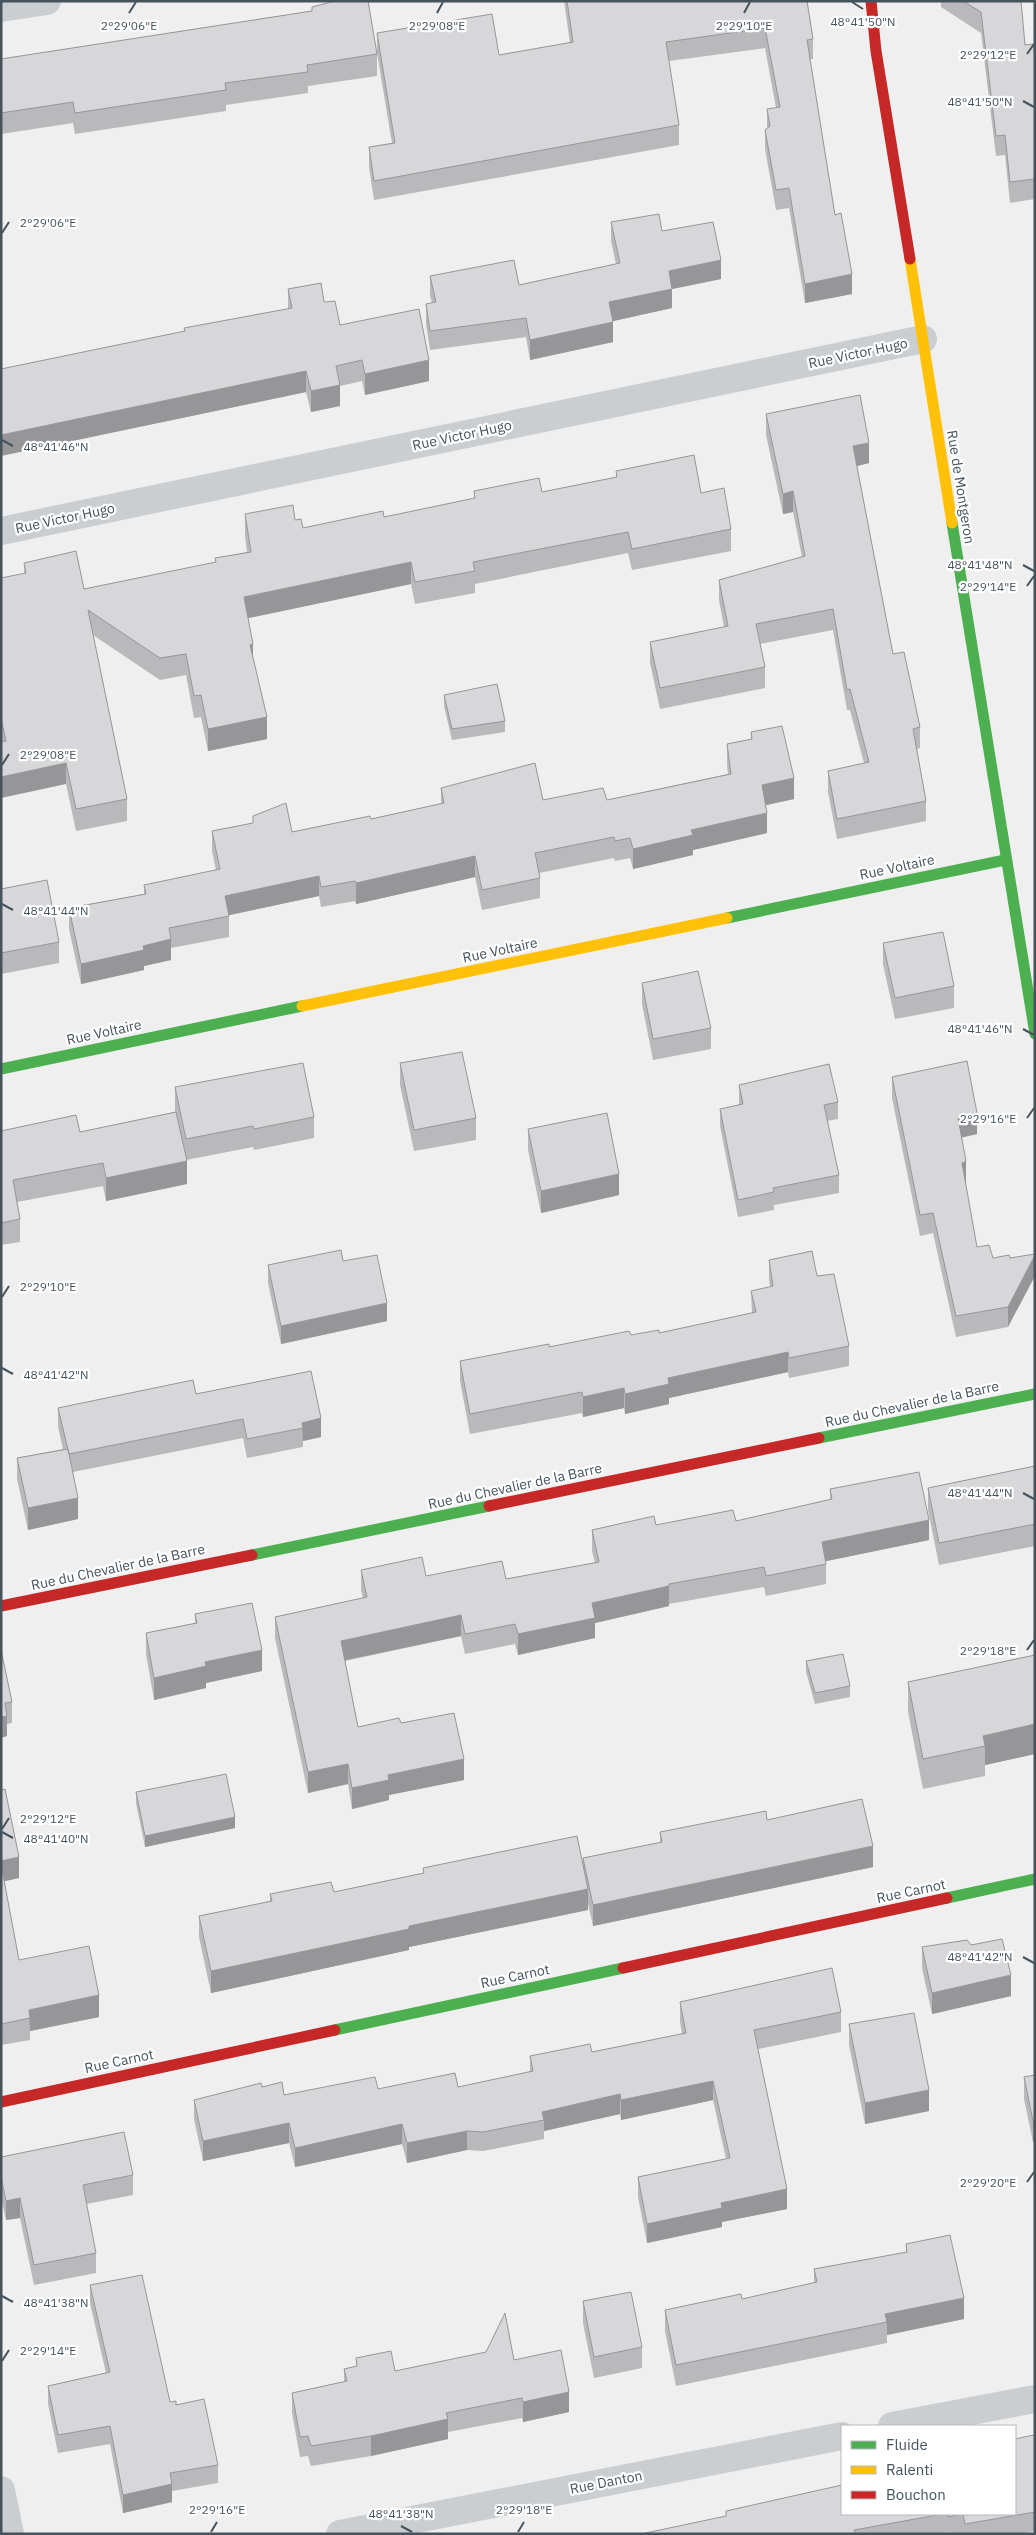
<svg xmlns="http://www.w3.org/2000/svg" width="1036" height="2535" viewBox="0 0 1036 2535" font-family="'IBM Plex Sans',sans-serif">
	<rect width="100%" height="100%" fill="#f0efef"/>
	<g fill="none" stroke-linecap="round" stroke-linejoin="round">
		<path stroke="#caced0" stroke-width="28" d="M1,8l46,-7
			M1,531l922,-192
			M892,2426l143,-27
			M1,2490l9,44
			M340,2534l502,-98"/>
		<path stroke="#4caf50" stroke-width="11" d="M952,523l83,511
			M727,918l278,-58
			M1,1069l301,-63
			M819,1438l216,-44
			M252,1555l237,-49
			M947,1898l88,-19
			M335,2030l288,-62"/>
		<path stroke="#ffc107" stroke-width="11" d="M910,259l42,264
			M302,1006l425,-88"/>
		<path stroke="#c62828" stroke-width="11" d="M871,1l5,50 34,208
			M489,1506l330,-68
			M1,1606l251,-51
			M623,1968l324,-70
			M1,2102l334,-72"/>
	</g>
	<path fill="#b9b9bb" d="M564,1h243l6,38v20h-3l25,156 17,79 -47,9 -16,-95 -13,2 -11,-61v-19l2,-2v-19l9,-1 -11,-60 -96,13 10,64v20l-305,55 -5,-33v-20l23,-4 -15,-90v-20l122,22 71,-12z
		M941,1h80l4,44 10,12v142l-25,4 -5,-48 -9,1 -15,-123 -40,-26z
		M312,7l65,47v22l-69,10v7l-82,12v6l-151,23 -2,-11 -72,11v-75l311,-48z
		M611,222l51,9 59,48 -49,10v19l-59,13v21l-83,18 -4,-23 -96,13 -4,-26v-20l6,-1 -2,-7v-20l89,9 97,-21 -5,-23z
		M288,289l36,13 16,23 89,56 -64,14 -3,-14 -22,5v20l-29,6 -5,-20 -289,60 167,-121v-3l104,-19z
		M766,414l103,49 -12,3 36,188 27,73v21l-3,1 9,52v20l-89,18 -9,-47v-21l36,-8 -14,-53h-3l-14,-80 -73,14 5,23v21l-105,21 -10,-46v-21l74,-15 -5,-27v-20l83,-23 -9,-45 -10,2 -17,-79z
		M616,471l85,22 30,36v22l-99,19 -4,-17 -153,31v9l-60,11 -4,-20 -163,34 5,43 14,78 -59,12 -7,-34 -7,1 -8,-43 -26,5 -67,-45 34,164v22l-51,10 -10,-47 -64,-42 -1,-164 23,-4v-11l60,26 131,-26v-5l32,-6 -2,-16v-22l50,6 8,8 81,-11 90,-18v-8l68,1 74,-15z
		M444,695l61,26v11l-53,8 -8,-34z
		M751,732l43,67 -28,6 1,28 -74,17v5l-60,14 -3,-11 -15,3 -1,-3 -75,15 1,5v20l-58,12 -7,-33 -119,27 -1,-3 -34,6 -2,-11 -90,19v22l-58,11v12l-27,6v4l-63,14 -12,-55v-21l75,-14v-9l72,-15 -4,-19v-20l41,-8v-7l39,16 79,-13 70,-15v-16l102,12h64l121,-26 -1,-9v-21l24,-5z
		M1,889l58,53v21l-58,11z
		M883,943l71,43v22l-59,11 -12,-55z
		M642,983l69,45v21l-58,11 -11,-56z
		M400,1063l76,55v22l-62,11 -14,-66z
		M892,1077l85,57 -16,4 4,44 12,65 16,11 16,-3 -1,72 -52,10 -23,-104 -13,3 -28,-138z
		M739,1085l99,17v17l-11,2 12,54v18l-65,12v5l-36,7 -18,-91v-17l19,-4z
		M175,1087l139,30v21l-60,12 -1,-3 -67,13 1,24 -81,17 -3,-15 -86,16 3,17v23l-19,3v-114l79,1 95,-20z
		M528,1129l91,66 -78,18 -13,-63z
		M769,1260l48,16 32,70v20l-60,12 -1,-6 -119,26v6l-44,10 -1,-6 -41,9 -1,-4 -112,21 -10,-53v-20l171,-26 28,-2 93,-20 -1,-22 19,-4 -1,-7z
		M343,1261l44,60 -106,23 -13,-61v-18z
		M311,1371l10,66 -18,4v6l-56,11 -4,-20 -170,34 5,47 -50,11 -11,-51v-21l46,-9 -5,-22v-19l138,-14z
		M1035,1466v80l-96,19 -11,-55v-22z
		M830,1489l99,51 -103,21v23l-60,12 -2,-9 -95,17v2l-74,17v15l-77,17 -3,-11 -50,10 -4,-18 -116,25 13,66 43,-4 63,57 -75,15v5l-37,9 -4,-25 -40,9 -33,-155v-21l88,-19 -2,-8v-20l65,6 80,3 89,-16 -3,-12v-21l64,-5 80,-4 94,-21z
		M195,1614l67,57 -56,12v5l-52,12 -8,-46v-21l49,-10z
		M1,1650l11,52v21l-5,1v12z
		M1035,1655v99l-50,11v11l-62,13 -15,-77v-30z
		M806,1661l44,25v11l-35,7 -9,-32z
		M1,1790l18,88 -15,3 15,79 80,57 -69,14v9l-29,5z
		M136,1792l99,36 -90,19 -9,-44z
		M767,1820l106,47 -280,59 -5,-22v6l-179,37v3l-198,43 -12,-56v-21l71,-15v-7l64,-2 89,-19v-5l160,-6v-4l77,-15v-11z
		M922,1947l89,49 -79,18 -10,-46z
		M680,2002l161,10v20l-83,17 29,160 -65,13v5l-75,16 -9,-46v-20l88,-18 -13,-59 -92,20 -1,-6 -76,17v8l-61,12 -16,-1 -60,13 -5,-19 -107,23 -6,-24 -86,18 -9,-42v-19l68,-13 22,8 94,-6 80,-2 72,-15v-16l62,-4 90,-18 -2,-13z
		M849,2024l80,87 -64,13 -16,-79z
		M1035,2075v67h-2l-9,-43v-22z
		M1,2157l132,18v20l-47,9 10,49v20l-62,12 -14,-67 -14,2 -5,-23z
		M906,2244l58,75 -77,16v8l-211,43 -11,-55v-21l77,-11 72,-16v-14l92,-17z
		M90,2285l80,117 6,3 42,60v18l-46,8v11l-49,11 -13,-69 -52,9 -10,-49v-18l58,-13 -16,-70z
		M583,2301l59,46v21l-48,10 -11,-55z
		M356,2358l39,13 119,-11 55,52 -46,10 -1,-4 -74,14v7l-77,17 -60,10 -3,-10 -8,1 -8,-44v-20l52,-11v-13l12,-3z
		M1035,2440v91l-15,3h-72v-2l-8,2h-299l85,-18v-5l116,3h173z"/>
	<path fill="#969698" d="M721,260v19l-49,10v19l-63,14v-20l60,-31z
		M852,274v20l-47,9v-19z
		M613,322v20l-83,18v-20z
		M429,360v21l-64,14v-21z
		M306,371v21l-305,64v-21z
		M340,385v21l-29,6v-21z
		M869,443v20l-16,4v-21z
		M793,491v21l-10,2v-20z
		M411,562v22l-167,35v-22z
		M253,644v21l-3,-20z
		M267,717v22l-59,12v-22z
		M66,763v21l-65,14v-21z
		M794,778v21l-32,7v-21z
		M767,813v20l-74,17v5l-60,14v-20l58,-19z
		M475,856v21l-119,27v-21z
		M319,876v20l-94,20v-20z
		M171,939v21l-27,6v4l-63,14v-20l62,-18z
		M977,1113v21l-19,4v-20z
		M187,1161v23l-81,17v-23z
		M966,1161v21l-4,2v-21z
		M619,1174v21l-78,18v-22z
		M1035,1255v21l-27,51v-20z
		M387,1303v18l-106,23v-18z
		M788,1352v20l-119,26v6l-44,10v-20l43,-16z
		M624,1388v20l-41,9v-20z
		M321,1418v19l-18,4 -1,-18z
		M78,1498v21l-50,11v-22z
		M929,1520v20l-107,22v-20z
		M669,1586v20l-74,17v15l-77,17v-21l74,-31z
		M461,1615v21l-120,25v-20z
		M262,1650v21l-56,12v5l-52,12v-22l51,-16z
		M7,1716v20l-6,2v-21z
		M1035,1724v30l-50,11v-19l-2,-10z
		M464,1759v21l-75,15v5l-37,9v-21l36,-13z
		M348,1764v20l-40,9v-21z
		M235,1817v11l-90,19v-11z
		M873,1846v21l-280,59v-21z
		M19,1857v21l-18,4v-21z
		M588,1889v21l-179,37v3l-198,43v-22l198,-45z
		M1011,1975v21l-79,18v-21z
		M99,1995v22l-69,14 -1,-21z
		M713,2081v19l-92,20v-20z
		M929,2090v21l-64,13v-21z
		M620,2094v20l-76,17v-11l-2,-8z
		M1033,2121h2v21h-2z
		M289,2123v20l-86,18v-20z
		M402,2124v20l-107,23v-19z
		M467,2131v19l-60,13v-20z
		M787,2189v20l-65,13v5l-75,16v-19l74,-21z
		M20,2198v20l-14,2v-19z
		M964,2298v21l-77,16v-13l-2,-8z
		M569,2392v20l-46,10v-20z
		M448,2419v20l-77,17v-20z
		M172,2484v18l-49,11v-18z"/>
	<path fill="#d7d7d9" stroke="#969698" d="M335,1h33l9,53 -70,11 1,7 -83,11 1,7 -151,23 -2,-11 -72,11v-54l311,-48v-4z
		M567,1h240l6,38 -6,1 28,175 6,-2 11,61 -47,10 -16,-96 -13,2 -11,-60 5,-4 -3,-17 13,-2 -15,-79 -99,14 13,83 -305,56 -5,-34 26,-4 -18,-110 115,-19 7,41 74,-13z
		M963,1h58l4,44 8,-1 2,13v122l-25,3 -5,-47 -9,1 -15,-124z
		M659,214l3,17 51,-9 8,38 -52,11 3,18 -63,13 4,20 -83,18 -4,-22 -96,13 -4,-27 10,-2 -6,-26 84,-16 5,25 101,-22 -9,-41z
		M321,283l3,19 11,-1 5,24 79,-16 10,51 -64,14 -3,-14 -26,6 4,19 -29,6 -5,-20 -305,64v-66l184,-38 -1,-3 108,-20 -4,-19z
		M860,395l9,48 -16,3 40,208 11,-2 16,75 -7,2 13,72 -89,18 -9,-48 41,-9 -19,-73 -3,1 -14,-81 -77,15 9,43 -105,21 -10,-46 78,-16 -9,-46 86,-24 -12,-65 -10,3 -17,-80z
		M694,455l7,38 23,-5 7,41 -99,20 -4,-17 -155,30 2,9 -60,11 -4,-20 -167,35 9,47 -3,1 17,72 -59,12 -7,-34 -7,1 -8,-42 -26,4 -72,-48 39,189 -51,10 -10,-46 -65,14v-35l5,-1 -5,-23v-140l25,-5 -2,-10 52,-12 8,38 132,-27 -1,-4 36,-6 -6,-38 48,-9 2,15 6,-1 2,9 80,-17 1,6 91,-19 -1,-7 65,-13 3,14 75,-15 -1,-6z
		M497,684l8,37 -53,8 -8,-34z
		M782,726l12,52 -32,7 5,28 -76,17 2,5 -60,14 -3,-11 -15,3 -1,-4 -79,16 5,25 -58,12 -7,-34 -119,27 -1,-2 -34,6 -2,-11 -94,20 4,20 -60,12 2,11 -28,7 1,4 -63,14 -12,-56 77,-14 -2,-9 76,-16 -8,-38 41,-8v-7l33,-13 6,29 78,-16 1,3 73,-16 -3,-15 94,-25 8,37 60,-12 4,12 124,-26 -4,-30 25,-5 -1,-7z
		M47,880l12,62 -58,11v-64z
		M943,932l11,54 -59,12 -12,-55z
		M698,971l13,57 -58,11 -11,-56z
		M462,1052l14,66 -62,12 -14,-67z
		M967,1061l10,52 -19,5 8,43 -4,2 15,84 12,-2 4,13 16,-3 1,3 25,-4v1l-27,52 -52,9 -23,-103 -13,2 -28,-138z
		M303,1063l11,54 -60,12 -1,-3 -67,13 -11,-52z
		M829,1064l9,38 -14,3 15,70 -66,13 1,4 -36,8 -18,-91 23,-5 -4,-19z
		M176,1112l11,49 -81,17 -3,-15 -90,17 7,39 -19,4v-92l75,-16 4,17z
		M607,1113l12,61 -78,17 -13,-62z
		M341,1250l2,11 34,-6 10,48 -106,23 -13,-61z
		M812,1251l5,25 17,-2 15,72 -60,12 -1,-6 -120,26 1,6 -44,10 -1,-6 -41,9 -1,-5 -112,22 -10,-53 89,-17v3l80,-16 2,4 28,-5v3l97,-21 -5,-21 22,-5 -4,-26z
		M311,1371l10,47 -19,5 1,5 -56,11 -4,-20 -174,35 -11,-46 135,-28 3,14z
		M68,1449l10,49 -50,10 -11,-50z
		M1035,1466v58l-96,19 -11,-55z
		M919,1472l10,48 -107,22 4,22 -60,12 -2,-9 -95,17v2l-77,17 3,15 -77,16 -3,-10 -50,10 -4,-19 -120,26 17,86 41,-9 2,5 53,-10 10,46 -76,16 1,5 -37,8 -4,-24 -40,8 -33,-155 92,-20 -6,-27 61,-13 4,19 76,-15 4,18 93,-17 -7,-32 62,-14 2,9 77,-15 3,11 96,-22 -2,-10z
		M252,1603l10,47 -57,12 1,4 -52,12 -8,-45 51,-10 -2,-9z
		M1,1650l11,52 -7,1 2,13 -6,1z
		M843,1654l7,32 -35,7 -9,-32z
		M1035,1655v69l-52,12 2,10 -62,13 -15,-77z
		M226,1774l9,43 -90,19 -9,-44z
		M5,1789l14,68 -18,4v-71z
		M862,1799l11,47 -280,59 -10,-47 79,-16 -2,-10 106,-21 1,9z
		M577,1836l11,53 -179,37v3l-198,42 -12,-55 73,-15 -2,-7 61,-12 3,10 90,-19 -1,-5z
		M1,1864l18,96 70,-14 10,49 -70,15 1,8 -29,6z
		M1002,1939l9,36 -79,18 -10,-46 45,-7 4,5z
		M832,1968l9,44 -87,18 33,159 -66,14 1,5 -75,16 -9,-47 92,-19 -17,-77 -92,19 -1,-6 -78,18 2,8 -61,12 -16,-1 -60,12 -5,-19 -107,24 -6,-25 -86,18 -9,-41 67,-17 1,4 20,-5 2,13 91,-18 3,12 77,-16 3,14 75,-16 -3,-15 60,-12 2,8 94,-19 -6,-31z
		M914,2013l15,77 -64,13 -16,-79z
		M1035,2075v46h-2l-9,-44z
		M124,2132l9,43 -50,10 13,68 -62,12 -14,-67 -14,3 -5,-24v-20z
		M950,2235l14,63 -79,16 2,8 -211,43 -11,-55 76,-16 1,5 75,-17 -3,-13 93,-17 -1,-8z
		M142,2275l28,127 6,-1v4l28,-6 14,66 -48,8 2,11 -49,11 -13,-69 -52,9 -10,-49 62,-14 -20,-87z
		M631,2292l11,55 -48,10 -11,-56z
		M505,2313l9,47 47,-10 8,42 -46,10 -1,-4 -76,15 2,6 -77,17 -60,10 -3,-10 -8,1 -8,-44 55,-12 -3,-12 13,-3 -1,-8 35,-7 4,20 91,-19z
		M1034,2435l1,5v72l-70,12 -2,-10 -15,3v-3h67v-75z
		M842,2485v29h101l-89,16 1,4h-214l85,-18v-5z"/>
	<path fill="none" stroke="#45535d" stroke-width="2" d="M852,2l11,7M129,13l7,-11M437,13l6,-11M744,13l6,-11M1027,54l7,-10M1023,101l11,6M2,233l7,-11M2,440l11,6M1023,565l11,6M1027,586l7,-10M2,765l7,-11M2,904l11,6M1023,1029l11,6M1027,1118l7,-10M2,1297l7,-11M2,1368l11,6M1023,1493l11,6M1027,1650l7,-10M2,1829l7,-11M2,1832l11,6M1023,1957l11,6M1027,2182l7,-10M2,2296l11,6M2,2361l7,-11M401,2526l11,6M211,2532l6,-10M518,2532l6,-10"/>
	<g text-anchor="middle" stroke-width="4.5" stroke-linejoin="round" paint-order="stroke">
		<g font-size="14" fill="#45535d" stroke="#fff">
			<text transform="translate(858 353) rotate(-12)" y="5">Rue Victor Hugo</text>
			<text transform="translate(462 435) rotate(-12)" y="5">Rue Victor Hugo</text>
			<text transform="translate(961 487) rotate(81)" y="5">Rue de Montgeron</text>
			<text transform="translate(65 518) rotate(-12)" y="5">Rue Victor Hugo</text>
			<text transform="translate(897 867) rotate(-12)" y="5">Rue Voltaire</text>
			<text transform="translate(500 950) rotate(-12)" y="5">Rue Voltaire</text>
			<text transform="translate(104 1032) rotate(-12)" y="5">Rue Voltaire</text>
			<text transform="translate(912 1404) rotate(-12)" y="5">Rue du Chevalier de la Barre</text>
			<text transform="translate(515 1486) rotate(-12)" y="5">Rue du Chevalier de la Barre</text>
			<text transform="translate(118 1567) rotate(-12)" y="5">Rue du Chevalier de la Barre</text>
			<text transform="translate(911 1891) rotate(-12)" y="5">Rue Carnot</text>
			<text transform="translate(515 1976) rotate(-12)" y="5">Rue Carnot</text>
			<text transform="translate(119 2061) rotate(-12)" y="5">Rue Carnot</text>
			<text transform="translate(606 2482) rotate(-11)" y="5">Rue Danton</text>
		</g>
	</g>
	<g font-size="12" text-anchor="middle" fill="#45535d" stroke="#fff" stroke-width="4.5" stroke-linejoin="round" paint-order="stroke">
		<text x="863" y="26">48°41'50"N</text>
		<text x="129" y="30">2°29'06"E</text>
		<text x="437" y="30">2°29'08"E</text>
		<text x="744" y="30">2°29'10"E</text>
		<text x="988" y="59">2°29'12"E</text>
		<text x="980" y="106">48°41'50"N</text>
		<text x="48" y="227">2°29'06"E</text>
		<text x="56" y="451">48°41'46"N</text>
		<text x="980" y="569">48°41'48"N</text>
		<text x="988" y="591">2°29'14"E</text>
		<text x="48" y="759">2°29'08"E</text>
		<text x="56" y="915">48°41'44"N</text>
		<text x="980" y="1033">48°41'46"N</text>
		<text x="988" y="1123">2°29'16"E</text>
		<text x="48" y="1291">2°29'10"E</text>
		<text x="56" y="1379">48°41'42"N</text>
		<text x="980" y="1497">48°41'44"N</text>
		<text x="988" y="1655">2°29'18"E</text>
		<text x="48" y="1823">2°29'12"E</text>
		<text x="56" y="1843">48°41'40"N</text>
		<text x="980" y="1961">48°41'42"N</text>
		<text x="988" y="2187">2°29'20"E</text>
		<text x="56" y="2307">48°41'38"N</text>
		<text x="48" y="2355">2°29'14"E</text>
		<text x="217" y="2514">2°29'16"E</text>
		<text x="524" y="2514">2°29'18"E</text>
		<text x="401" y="2518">48°41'38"N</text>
	</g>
	<rect width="1036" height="2535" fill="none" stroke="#45535d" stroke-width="5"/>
	<rect x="841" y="2425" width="175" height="90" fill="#ffffff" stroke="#b5babe"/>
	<rect x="851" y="2441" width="25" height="8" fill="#4caf50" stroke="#b5babe"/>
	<text x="886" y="2450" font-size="15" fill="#45535d">Fluide</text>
	<rect x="851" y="2466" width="25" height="8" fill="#ffc107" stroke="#b5babe"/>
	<text x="886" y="2475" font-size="15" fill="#45535d">Ralenti</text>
	<rect x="851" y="2491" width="25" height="8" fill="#c62828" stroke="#b5babe"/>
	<text x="886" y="2500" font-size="15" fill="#45535d">Bouchon</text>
</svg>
